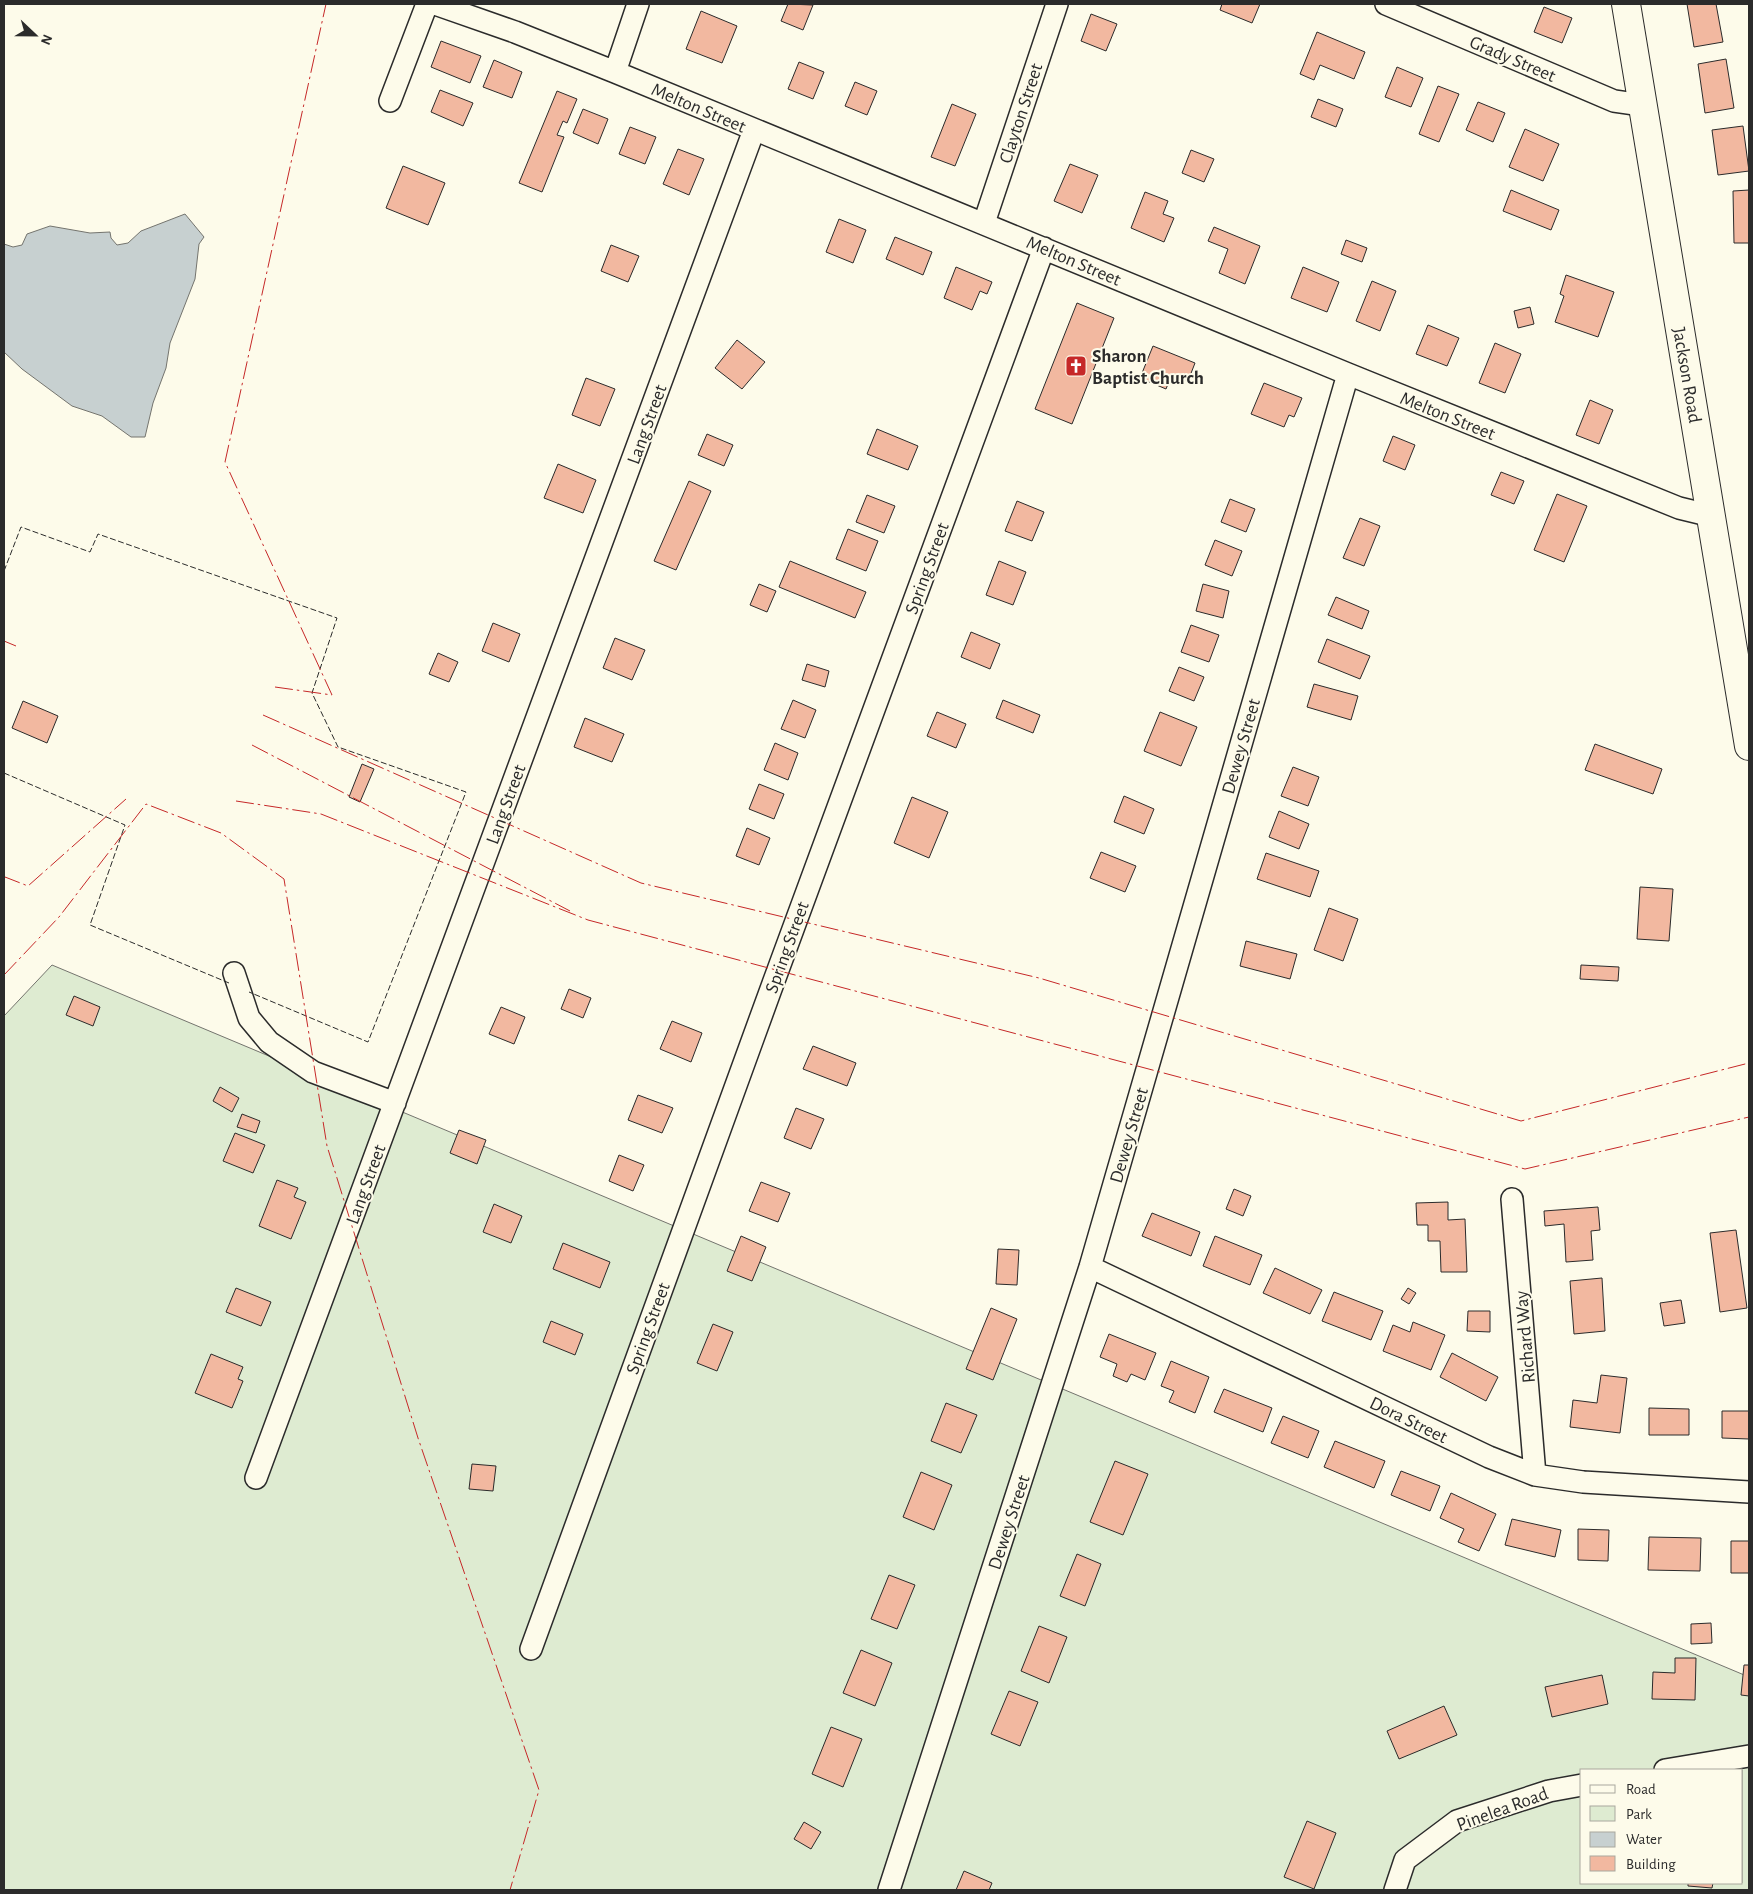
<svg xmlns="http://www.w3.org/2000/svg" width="1753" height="1894" viewBox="0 0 1753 1894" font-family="'Alegreya Sans',sans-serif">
	<rect width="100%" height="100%" fill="#fdfbea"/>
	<path fill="#deebd1" stroke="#74746e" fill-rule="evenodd" d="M52,965l1697,712v213h-1745v-874zM1582,1770h160v113h-160z"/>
	<path fill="#c7d0d0" stroke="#74746e" d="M185,214l19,23 -5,7 -4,35 -25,64 -4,25 -13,35 -8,34h-14l-29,-21 -30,-10 -50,-37 -18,-17v-108l9,3 9,-2 5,-11 23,-8 40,7 20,-1 1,6 6,7 11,-2 13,-12z"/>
	<path fill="#f2b8a0" stroke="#2b2b2b" d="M788,4l25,1 -10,25 -22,-9z
		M1222,4h38l-8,19 -32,-13z
		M1687,4h29l7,38 -29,5z
		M1544,7l28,11 -10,25 -28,-11z
		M701,11l36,15 -15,37 -36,-14z
		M1091,14l26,10 -11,27 -25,-10z
		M1317,32l48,20 -11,27 -34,-14 -6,15 -14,-6z
		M441,41l40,15 -11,27 -39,-16z
		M1726,59l8,49 -29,5 -7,-49z
		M494,60l28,12 -10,26 -29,-11z
		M799,62l25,10 -11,27 -25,-10z
		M1397,67l26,11 -12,29 -26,-10z
		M855,82l22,9 -10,24 -22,-9z
		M1438,86l21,8 -20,48 -20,-8z
		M440,90l33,13 -10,23 -32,-14z
		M557,91l20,8 -10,24 -4,-2 -6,14 7,2 -22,55 -23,-9z
		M1318,99l25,10 -7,18 -25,-10z
		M1478,102l27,11 -12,29 -27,-12z
		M952,104l24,10 -21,52 -24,-9z
		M583,109l25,10 -10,25 -25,-11z
		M1743,126l6,45 -31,4 -6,-45z
		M630,127l26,10 -11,27 -26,-10z
		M1525,129l34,15 -16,37 -34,-14z
		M678,149l26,10 -15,36 -26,-11z
		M1191,150l23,9 -10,23 -22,-9z
		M1070,164l28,11 -16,38 -28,-12z
		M403,166l42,17 -17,42 -42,-17z
		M1511,190l48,20 -8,20 -48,-19z
		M1749,190v53h-15l-1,-52z
		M1145,192l23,9 -5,13 11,4 -10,24 -33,-14z
		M839,219l27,11 -13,33 -27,-11z
		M1214,227l46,19 -15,38 -26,-11 9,-24 -20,-8z
		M895,237l37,15 -9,23 -37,-16z
		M1346,240l21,8 -5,14 -21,-8z
		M611,245l28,11 -11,26 -27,-11z
		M956,267l36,15 -5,12 -7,-3 -8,19 -28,-12z
		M1303,267l36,15 -12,30 -36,-14z
		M1566,275l48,17 -16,45 -43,-15 9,-26 -4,-2z
		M1372,281l24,10 -16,40 -24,-10z
		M1077,303l37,15 -42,106 -37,-15z
		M1530,307l4,17 -16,4 -4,-17z
		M1428,325l31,13 -12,28 -31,-12z
		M737,340l28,22 -23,27 -27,-21z
		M1495,343l26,11 -16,39 -26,-10z
		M1153,346l42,17 -7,18 -16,-7 -6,15 -26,-11z
		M586,378l29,11 -15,37 -28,-11z
		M1264,383l38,15 -8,19 -5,-2 -5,12 -33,-13z
		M1590,400l23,10 -14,34 -23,-9z
		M877,429l41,17 -10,24 -41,-16z
		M707,434l26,11 -9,21 -26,-11z
		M1393,436l22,9 -10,25 -22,-9z
		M558,464l38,16 -13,33 -39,-15z
		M1501,472l23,9 -10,23 -23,-9z
		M689,481l22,10 -35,79 -22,-9z
		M1557,494l30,12 -23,56 -30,-12z
		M867,495l28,11 -11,27 -28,-11z
		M1230,499l25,10 -9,23 -25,-10z
		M1017,501l27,11 -12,29 -27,-10z
		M1360,518l20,8 -16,40 -21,-8z
		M848,529l30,12 -12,30 -30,-12z
		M1215,540l27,11 -10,25 -27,-11z
		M790,561l76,31 -11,26 -76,-31z
		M999,561l27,11 -13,33 -27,-10z
		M759,584l17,7 -9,21 -17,-7z
		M1203,584l26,7 -6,27 -27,-7z
		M1336,597l33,14 -7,18 -34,-14z
		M493,623l27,11 -11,28 -27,-11z
		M1191,625l28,10 -10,27 -28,-10z
		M971,632l29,12 -10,25 -29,-12z
		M615,638l30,12 -13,30 -29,-12z
		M1327,639l43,17 -10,23 -42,-17z
		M438,653l20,9 -9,20 -20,-8z
		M807,664l22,7 -4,16 -23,-7z
		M1179,667l25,10 -10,24 -25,-10z
		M1314,684l44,12 -7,24 -44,-13z
		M793,700l23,10 -11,28 -24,-9z
		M1003,700l37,15 -7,18 -37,-15z
		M23,701l35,15 -11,27 -35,-15z
		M937,712l29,12 -10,24 -29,-12z
		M1160,712l37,15 -16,39 -37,-15z
		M585,718l39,16 -12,28 -38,-15z
		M775,743l23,10 -10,27 -24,-10z
		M1595,744l67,25 -9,25 -68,-24z
		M362,764l12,5 -14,33 -11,-5z
		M1293,767l26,10 -11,29 -27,-10z
		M759,784l25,10 -10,25 -25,-10z
		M1124,796l30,13 -10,25 -30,-12z
		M912,797l36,15 -19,46 -35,-15z
		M1279,811l30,13 -10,25 -30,-12z
		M747,828l23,10 -11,27 -23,-9z
		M1101,852l35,14 -11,26 -35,-14z
		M1266,853l53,18 -9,26 -53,-18z
		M1640,887l33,2 -4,52 -32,-2z
		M1329,908l29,11 -15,42 -29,-11z
		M1246,941l51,13 -7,25 -50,-13z
		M1581,965l38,2 -1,14 -38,-2z
		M569,989l22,9 -8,20 -22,-9z
		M74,996l26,11 -7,19 -27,-11z
		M501,1007l24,10 -11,27 -25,-10z
		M672,1021l30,12 -11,29 -31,-13z
		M813,1046l43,17 -9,23 -44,-17z
		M220,1087l19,11 -7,14 -19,-11z
		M638,1095l35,13 -11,25 -34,-13z
		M796,1108l28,11 -13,30 -27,-11z
		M242,1114l18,7 -4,12 -19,-6z
		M459,1130l27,10 -9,24 -27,-11z
		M235,1133l30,12 -12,28 -30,-12z
		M619,1155l25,10 -11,26 -24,-10z
		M277,1180l21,8 -4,9 12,5 -15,37 -32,-13z
		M761,1182l29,11 -12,29 -29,-11z
		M1234,1189l17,7 -8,20 -17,-7z
		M1448,1202v18l17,-1 2,53h-26l-1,-31h-12v-16h-11l-1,-22z
		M494,1204l28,12 -11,27 -28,-11z
		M1598,1207l2,23 -9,1 2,29 -27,2 -2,-38 -19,2 -1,-15z
		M1152,1213l48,19 -9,24 -49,-20z
		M1736,1230l11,78 -27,4 -10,-79z
		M741,1236l25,11 -14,34 -25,-10z
		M1215,1236l47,19 -12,30 -47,-19z
		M563,1243l47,19 -10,26 -47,-19z
		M998,1249l21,1 -2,35 -21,-1z
		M1275,1268l47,22 -12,24 -47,-21z
		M1602,1278l3,53 -31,3 -4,-53z
		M236,1288l35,14 -10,24 -35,-14z
		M1408,1288l8,5 -7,11 -8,-5z
		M1334,1292l49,19 -12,29 -49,-19z
		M1681,1300l4,23 -21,3 -4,-23z
		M991,1308l26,11 -24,61 -27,-11z
		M1468,1311h22v21l-23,-1z
		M551,1321l32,13 -8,21 -32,-13z
		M1413,1322l32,13 -14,35 -48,-19 10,-26 17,7z
		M713,1324l20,8 -16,39 -20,-8z
		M1109,1334l47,19 -11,27 -14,-6 -4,8 -14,-6 4,-12 -17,-7z
		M1452,1353l46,24 -12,24 -46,-24z
		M211,1354l32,13 -5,12 5,2 -11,27 -37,-15z
		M1171,1361l38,16 -14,36 -26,-11 5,-11 -13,-5z
		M1601,1375l26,3 -7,55 -50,-6 3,-27 24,3z
		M1224,1389l48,19 -9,24 -49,-20z
		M946,1403l31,12 -16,38 -30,-12z
		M1649,1408l40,1v26h-40z
		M1722,1411h27v28l-27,-1z
		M1283,1416l36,15 -11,27 -37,-15z
		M1335,1441l50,20 -11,27 -50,-21z
		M1115,1461l33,13 -25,61 -33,-13z
		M472,1464l24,2 -3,25 -24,-2z
		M1401,1471l39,15 -10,25 -39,-16z
		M921,1472l31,13 -18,45 -31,-13z
		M1451,1493l45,21 -17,37 -21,-9 6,-13 -24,-11z
		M1512,1519l49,11 -6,27 -50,-12z
		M1578,1529l31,1 -1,31 -30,-1z
		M1649,1537l52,1 -1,33 -52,-1z
		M1731,1541h18v32h-18z
		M1077,1554l24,10 -16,42 -25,-10z
		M889,1575l26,10 -18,44 -26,-10z
		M1711,1623l1,20 -21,1v-20z
		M1039,1626l28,11 -18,46 -28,-12z
		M861,1650l31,13 -17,43 -32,-13z
		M1675,1658h21l-1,42 -43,-1 1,-27 22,1z
		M1744,1665h5v31l-8,-1z
		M1602,1675l6,29 -56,13 -7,-30z
		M1009,1691l29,11 -18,44 -29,-12z
		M1444,1706l13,29 -58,24 -12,-28z
		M831,1727l31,12 -19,48 -31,-13z
		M1307,1821l29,12 -22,56 -30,-12z
		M804,1822l17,10 -10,17 -17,-10z
		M964,1871l28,12 -3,7h-33z
		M1688,1883h25l-1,5 -24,-2z"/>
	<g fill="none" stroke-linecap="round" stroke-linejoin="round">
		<g stroke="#2b2b2b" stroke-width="24">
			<path id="minor" d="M435,4l80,28 100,40 733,302 331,134 33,8
				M1386,4l228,97 28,4
				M615,72l23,-68
				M390,101l37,-97
				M984,223l73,-219
				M234,973l15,45 20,24 44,30 82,31
				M1512,1199l23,276
				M1090,1267l399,190 46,18 48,7 166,10
				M256,1478l498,-1348
				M531,1649l240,-660 273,-741
				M1665,1770l84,-14
				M889,1890l201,-623 258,-893
				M1395,1890l10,-30 52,-39 92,-30 33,-6"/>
		</g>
		<g stroke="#2b2b2b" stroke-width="30">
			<path id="major" d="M1626,4l123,742"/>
		</g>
		<use href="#minor" stroke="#fdfbea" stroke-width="21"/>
		<use href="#major" stroke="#fdfbea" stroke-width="28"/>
		<path stroke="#2b2b2b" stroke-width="1" stroke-dasharray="6 2.5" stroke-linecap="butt" d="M4,571l17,-44 69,25 8,-18 239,84 -25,75 26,54 128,45 -98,250 -119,-50
			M4,773l121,52 -35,100 139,58"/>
		<path stroke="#c62828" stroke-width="1" stroke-dasharray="18 4 2.5 4" stroke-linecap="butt" d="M4,641l12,5
			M275,687l57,8 -107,-233 101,-458
			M263,715l378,168 398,95 482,143 228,-58
			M252,745l318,166
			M236,801l85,13 267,106 937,249 224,-52
			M4,879l1,-2 23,9 98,-87
			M4,975l55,-58 87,-113 75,29 63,46 43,267 91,292 121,352 -29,100"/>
	</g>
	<defs>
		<g id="church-square" transform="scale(1.125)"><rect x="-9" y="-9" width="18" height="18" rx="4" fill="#c62828" stroke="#fdfbea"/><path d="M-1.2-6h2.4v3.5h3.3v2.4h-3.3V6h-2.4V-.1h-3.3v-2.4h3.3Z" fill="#fff"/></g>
	</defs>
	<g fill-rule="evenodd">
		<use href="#church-square" x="1076" y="366"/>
	</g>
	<g text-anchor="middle" stroke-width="4" stroke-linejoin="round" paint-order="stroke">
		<g font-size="19" fill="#2b2b2b" stroke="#fdfbea">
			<text transform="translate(1513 58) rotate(23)" y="7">Grady Street</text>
			<text transform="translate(699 107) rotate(23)" y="7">Melton Street</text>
			<text transform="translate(1020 113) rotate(-72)" y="7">Clayton Street</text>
			<text transform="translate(1074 260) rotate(23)" y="7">Melton Street</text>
			<text transform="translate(1688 375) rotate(80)" y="7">Jackson Road</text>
			<text transform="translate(1448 415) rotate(22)" y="7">Melton Street</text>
			<text transform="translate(646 424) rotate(-70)" y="7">Lang Street</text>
			<text transform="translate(926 568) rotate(-70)" y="7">Spring Street</text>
			<text transform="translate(1240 746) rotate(-74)" y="7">Dewey Street</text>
			<text transform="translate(505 804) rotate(-70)" y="7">Lang Street</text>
			<text transform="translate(786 947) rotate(-70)" y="7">Spring Street</text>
			<text transform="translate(1128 1135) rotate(-74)" y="7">Dewey Street</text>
			<text transform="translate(365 1184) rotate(-70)" y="7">Lang Street</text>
			<text transform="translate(647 1328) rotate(-70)" y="7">Spring Street</text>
			<text transform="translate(1524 1337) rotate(-95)" y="7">Richard Way</text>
			<text transform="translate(1409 1419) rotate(26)" y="7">Dora Street</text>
			<text transform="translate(1008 1522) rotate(-72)" y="7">Dewey Street</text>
			<text transform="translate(1502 1808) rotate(-20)" y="7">Pinelea Road</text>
		</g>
		<g font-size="19" font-weight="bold" fill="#2b2b2b" stroke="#fdfbea" text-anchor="start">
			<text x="1092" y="362">Sharon<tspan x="1092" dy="22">Baptist Church</tspan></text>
		</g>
	</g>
	<rect width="1753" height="1894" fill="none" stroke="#2b2b2b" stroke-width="10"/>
	<rect x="1580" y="1769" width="162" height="115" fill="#fdfbea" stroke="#a9a89e"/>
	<rect x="1590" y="1785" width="25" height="8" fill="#fdfbea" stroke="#a9a89e"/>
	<text x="1626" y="1794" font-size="15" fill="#2b2b2b">Road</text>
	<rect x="1590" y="1806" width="25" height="15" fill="#deebd1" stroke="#a9a89e"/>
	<text x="1626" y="1819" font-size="15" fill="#2b2b2b">Park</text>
	<rect x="1590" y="1832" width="25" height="15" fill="#c7d0d0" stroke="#a9a89e"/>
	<text x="1626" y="1844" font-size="15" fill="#2b2b2b">Water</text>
	<rect x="1590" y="1856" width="25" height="15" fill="#f2b8a0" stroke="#a9a89e"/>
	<text x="1626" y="1869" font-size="15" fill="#2b2b2b">Building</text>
	<g transform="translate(35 35) rotate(112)" stroke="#fdfbea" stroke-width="4" paint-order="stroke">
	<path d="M0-4L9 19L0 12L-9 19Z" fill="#2b2b2b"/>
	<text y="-8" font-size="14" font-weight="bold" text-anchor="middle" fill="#2b2b2b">N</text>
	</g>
</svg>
